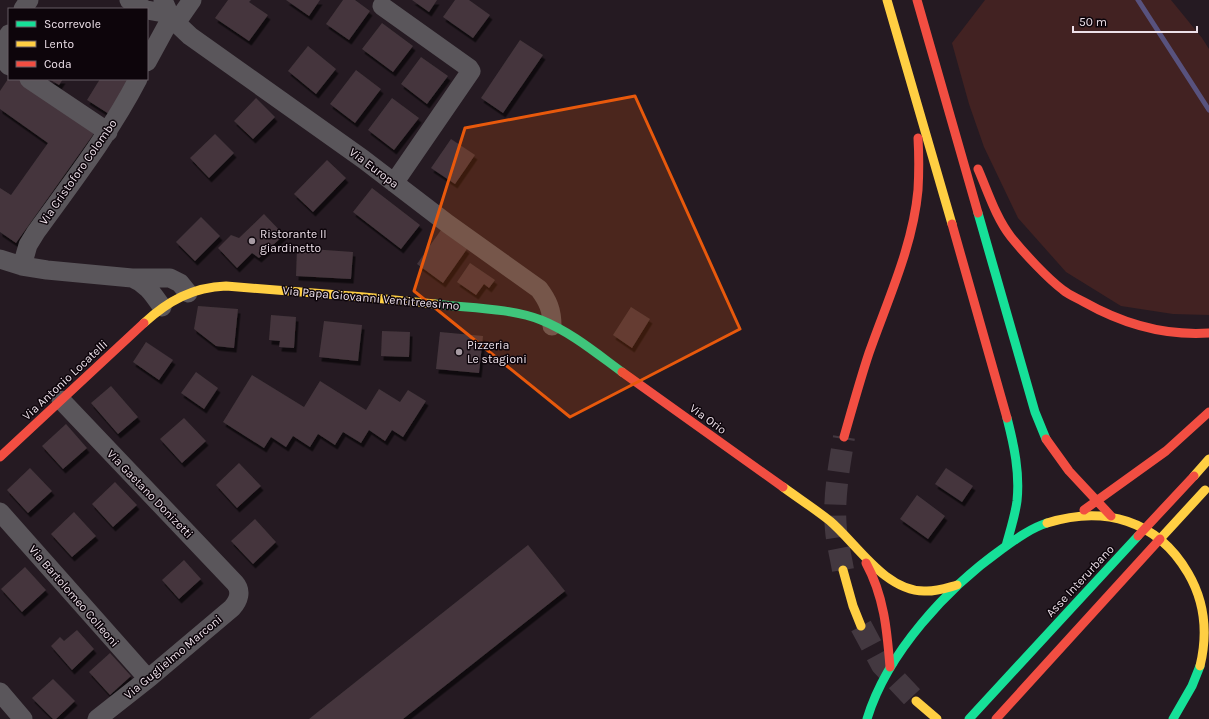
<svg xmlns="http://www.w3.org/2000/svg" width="1209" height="719" viewBox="0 0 1209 719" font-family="Karla,sans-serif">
	<defs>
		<filter id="shadow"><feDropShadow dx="2.5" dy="4.5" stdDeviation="0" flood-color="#0009"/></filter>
	</defs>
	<rect width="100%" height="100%" fill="#251a22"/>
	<path fill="#422222" d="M985,0h186l31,38 7,11v266l-36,-1 -52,-8 -55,-34 -48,-54 -34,-71 -15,-43 -17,-61z"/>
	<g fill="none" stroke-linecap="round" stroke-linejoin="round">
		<path stroke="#58527e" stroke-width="5" d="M1138,0l71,110"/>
	</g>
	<path fill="#44363c" filter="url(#shadow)" d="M228,0h23l-2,2 19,13 -19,26 -34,-23z
		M286,0h34l-11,16z
		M343,0h12l15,11 -21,29 -23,-16z
		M412,0h25l-8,12z
		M455,0h14l21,15 -17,23 -30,-21z
		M382,23l31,23 -20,26 -31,-23z
		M520,40l23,15 -40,58 -22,-15z
		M308,46l28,23 -20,25 -28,-23z
		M421,57l27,19 -21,28 -26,-20z
		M356,70l25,19 -26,34 -25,-19z
		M8,79h13l74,53 -79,111 -16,-11v-44l11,7 37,-52 -48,-34v-18z
		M49,79h14l-4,6z
		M100,79h30l-21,35 -22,-14z
		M256,98l19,19 -22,22 -19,-18z
		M392,98l27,20 -25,32 -26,-20z
		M215,134l19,19 -25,25 -19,-20z
		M451,139l24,16 -20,29 -24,-16z
		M327,160l19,18 -33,34 -19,-18z
		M372,188l48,37 -19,24 -48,-37z
		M264,214l20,21 -25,23 -7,-5 -15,15 -19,-20 13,-13 8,3z
		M201,217l19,19 -25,25 -19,-19z
		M441,230l26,19 -24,34 -26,-19z
		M297,248l56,4 -2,27 -55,-3z
		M470,263l25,17 -6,8 -5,-4 -8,11 -19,-13z
		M198,306l40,3 -4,39 -18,-2 -22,-17z
		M631,307l19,12 -18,29 -19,-13z
		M271,315l25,2 -2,31 -15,-1 1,-6 -11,-1z
		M324,321l38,4 -4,36 -39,-4z
		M382,331l28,1 -1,25 -28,-1z
		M440,332l43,4 -4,37 -43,-4z
		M146,342l27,18 -14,20 -26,-18z
		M196,372l22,16 -14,21 -23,-16z
		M252,375l52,32 16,-26 46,29 13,-21 21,13 8,-12 18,11 -23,36 -11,-7 -7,11 -16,-11 -8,13 -18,-11 -8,13 -17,-11 -8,13 -17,-11 -7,11 -15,-10 -7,11 -41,-26z
		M111,386l27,31 -20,17 -27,-31z
		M184,418l22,23 -24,22 -22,-24z
		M66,424l21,24 -24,21 -21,-23z
		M239,463l22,23 -24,22 -21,-23z
		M30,468l22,23 -24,22 -21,-23z
		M946,468l27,18 -11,16 -27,-18z
		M115,482l22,23 -24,22 -21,-23z
		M917,495l28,21 -17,23 -28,-20z
		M74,512l22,24 -24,21 -21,-23z
		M255,519l21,23 -23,22 -22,-23z
		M528,545l37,46 -162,128h-94z
		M184,560l17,19 -22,20 -17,-19z
		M25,567l21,23 -24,22 -21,-23z
		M77,630l17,19 -22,21 -21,-24 9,-9 4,4z
		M110,653l21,23 -21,19 -21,-23z
		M53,679l22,22 -19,18h-3l-21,-21z"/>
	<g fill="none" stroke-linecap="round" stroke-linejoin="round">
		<path stroke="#433840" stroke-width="22" stroke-dasharray="22 11" stroke-linecap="butt" d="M843,570c-2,-13 -6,-27 -7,-40 -3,-31 3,-63 8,-93
			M861,626l21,39 34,36"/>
		<path stroke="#5a565b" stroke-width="19" d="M129,0l15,9
			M163,0l8,18 19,18 173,123 85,65 91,65c9,12 13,21 13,37
			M382,6l87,62 2,3 -77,112
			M23,9l6,-9
			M147,10l11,2 9,-2
			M176,23l16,-23
			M9,34c-7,12 -9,21 0,32
			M147,62l24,-44
			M29,79l79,53
			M0,259l22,7 25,4 85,8h38l10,5 8,10
			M22,266l6,-21 8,-13c36,-50 74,-99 102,-153
			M132,278c15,6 21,16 30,29
			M61,400l174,183c7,8 4,17 -3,25l-83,70 -52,41
			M0,512l142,160 7,6
			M0,692l23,27"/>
		<path stroke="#16e098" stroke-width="9" d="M978,213l57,199 11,27
			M435,304c33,4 76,4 106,16 30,12 55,33 81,52
			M1006,546c4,-15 9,-30 11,-45 3,-28 -3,-56 -10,-83
			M867,719c20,-66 80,-131 135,-170 14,-10 29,-21 45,-26
			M1173,719l19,-33 8,-20"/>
		<path stroke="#ffcf43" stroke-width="9" d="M887,0l65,224
			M144,323c24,-22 49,-36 82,-37l138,11 71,7
			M1194,476l15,-17
			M783,487c15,11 32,22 47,34 27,23 55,70 94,70 11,1 22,-3 33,-6
			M1047,523c57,-18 110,-3 141,50 17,29 20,60 12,93
			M843,570l10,36 8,20
			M916,701l21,18"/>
		<path stroke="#f24e42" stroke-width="9" d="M917,0l61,213
			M978,169c10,23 18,49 33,68 13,16 36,41 52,53 6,5 14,8 21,12 39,22 80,34 125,31
			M952,224l55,194
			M622,372l161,115
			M844,437c8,-28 16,-57 25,-84 19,-54 44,-107 49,-163 1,-18 1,-35 0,-52
			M1046,439l23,32 42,45
			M0,457l144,-134
			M1084,510l82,-59 43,-39
			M866,563c18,33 21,67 24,104"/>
		<path stroke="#16e098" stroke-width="9" d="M969,719l169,-183"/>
		<path stroke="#ffcf43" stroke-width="9" d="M1160,539l45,-49"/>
		<path stroke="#f24e42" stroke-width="9" d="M1138,536l56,-60
			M996,719l164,-180"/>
	</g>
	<path fill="#e8590c" fill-opacity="0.2" stroke="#e8590c" stroke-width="3" stroke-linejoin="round" d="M635,96l105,233 -170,88 -156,-126 51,-163z"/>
	<g fill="#a79ba3" stroke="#0d050b" stroke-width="1.5">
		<circle cx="252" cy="241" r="4"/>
		<circle cx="459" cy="352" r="4"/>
	</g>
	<g text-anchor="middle" stroke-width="3" stroke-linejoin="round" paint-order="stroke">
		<g font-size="12" fill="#ede0e9" stroke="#0d050b">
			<text transform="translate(374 168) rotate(37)" y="4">Via Europa</text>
			<text transform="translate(78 172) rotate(-55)" y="4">Via Cristoforo Colombo</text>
			<text transform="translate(371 298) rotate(5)" y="4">Via Papa Giovanni Ventitreesimo</text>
			<text transform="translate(65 380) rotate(-43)" y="4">Via Antonio Locatelli</text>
			<text transform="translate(708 419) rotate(36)" y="4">Via Orio</text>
			<text transform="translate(150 494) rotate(46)" y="4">Via Gaetano Donizetti</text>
			<text transform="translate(1080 581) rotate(-47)" y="4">Asse Interurbano</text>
			<text transform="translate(74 596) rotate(49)" y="4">Via Bartolomeo Colleoni</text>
			<text transform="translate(173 657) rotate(-40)" y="4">Via Guglielmo Marconi</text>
		</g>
		<g font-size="12" fill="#ede0e9" stroke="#0d050b" text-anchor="start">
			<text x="260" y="238">Ristorante Il<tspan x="260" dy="14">giardinetto</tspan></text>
			<text x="467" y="349">Pizzeria<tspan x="467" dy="14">Le stagioni</tspan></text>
		</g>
	</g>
	<rect x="8" y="8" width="140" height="72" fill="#0d050b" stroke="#675d64"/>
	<rect x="16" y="21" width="20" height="6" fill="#16e098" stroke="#675d64"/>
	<text x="44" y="28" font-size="12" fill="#ede0e9">Scorrevole</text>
	<rect x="16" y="41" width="20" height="6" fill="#ffcf43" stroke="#675d64"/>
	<text x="44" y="48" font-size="12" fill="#ede0e9">Lento</text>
	<rect x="16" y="61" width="20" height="6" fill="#f24e42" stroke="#675d64"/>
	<text x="44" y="68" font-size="12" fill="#ede0e9">Coda</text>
	<path d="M1073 26v6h124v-6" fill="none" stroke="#ede0e9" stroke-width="2"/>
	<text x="1079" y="26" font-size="12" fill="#ede0e9" stroke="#0d050b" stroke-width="3" paint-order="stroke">50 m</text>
</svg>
